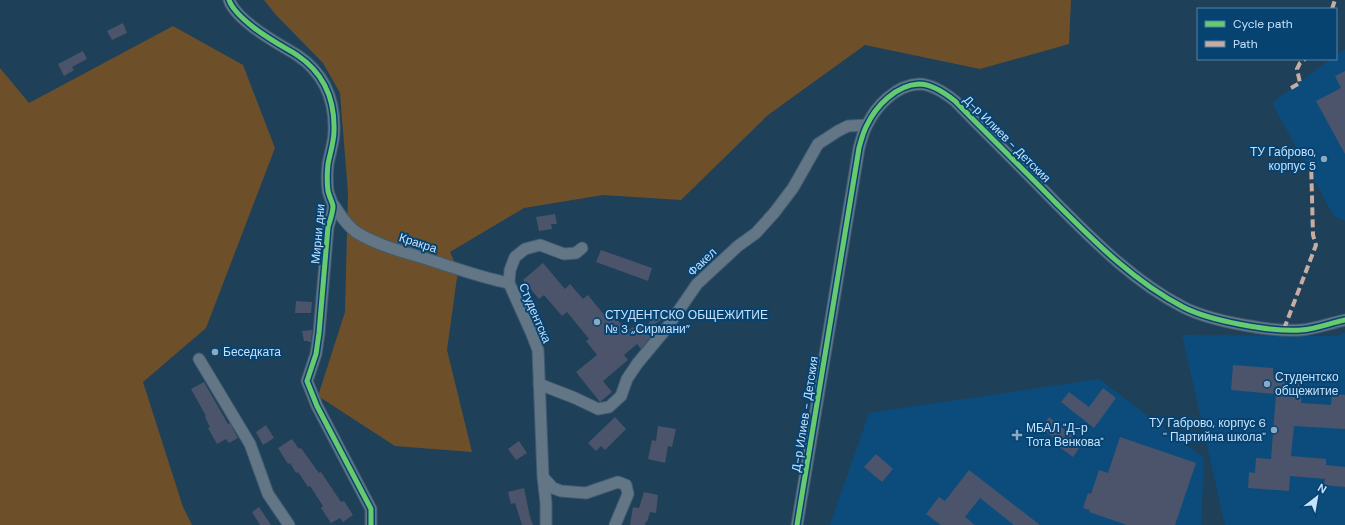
<svg xmlns="http://www.w3.org/2000/svg" width="1345" height="525" viewBox="0 0 1345 525" font-family="'DM Sans',sans-serif">
	<rect width="100%" height="100%" fill="#1e4058"/>
	<path fill="#0c4c7c" d="M1345,49v172l-11,-5 -62,-113 59,-44h5v-4z
		M1345,333v192h-120l-43,-190 156,1z
		M1099,379l105,79 -3,67h-371l39,-112z"/>
	<path fill="#6d502a" d="M264,0h807l-2,44 -89,25 -115,-24 -97,70 -87,85 -78,-5 -79,13 -74,44 8,18 -11,80 25,102 -77,-6 -77,-50 27,-84 3,-119 -8,-100 -17,-30 -47,-48z
		M173,26l70,39 32,83 -69,180 -63,54 40,125 9,18h-192v-457l29,35z"/>
	<path fill="#4b546a" d="M123,23l4,10 -15,7 -5,-9z
		M83,51l4,8 -15,8 2,3 -10,6 -6,-12z
		M1345,71v83l-29,-53 25,-13 -6,-12z
		M555,214l2,10h-6l1,5 -13,2 -3,-14z
		M601,250l51,18 -4,13 -52,-19z
		M543,263l22,26 5,-5 13,15 5,-4 21,26 5,-5 13,15 6,-4 2,3 9,-7 3,3 9,-15 7,4 -2,5 -12,8 4,6 -12,15 -4,-5 -13,11 4,5 -25,21 9,11 -12,10 -24,-30 21,-17 -11,-14 3,-2 -22,-27 -5,4 -18,-21 -5,4 -16,-19z
		M296,301l16,1 -1,11h-16z
		M312,330l-1,12h-3v-1h-4l-2,-10z
		M1233,365l40,3v7l30,2 -2,26 30,2 1,-11 13,1v34l-51,-3 -3,30 35,3v6l19,2v20l-21,-2 1,-6 -35,-3 -1,15 -41,-3 1,-16 6,1 1,-15 15,1 5,-65 -45,-4z
		M204,382l24,42 2,-1 8,15 -9,5 -3,-4 -9,5 -9,-16 2,-1 -5,-10 1,-1 -15,-27z
		M1103,388l13,10 -22,30 -33,-26 8,-10 20,15z
		M615,417l11,12 -21,21 -4,-4 -5,5 -8,-8z
		M1049,417l25,20 -2,3 8,7 -7,10 -19,-14 3,-3 -16,-12z
		M266,425l8,13 -11,7 -7,-13z
		M658,426l18,3 -4,18 -4,-1 -3,17 -17,-4 4,-19 4,1z
		M1120,437l76,26 -21,62h-48l-38,-13 1,-2 -7,-2 5,-15 3,1 8,-24 9,3z
		M292,439l7,10 2,-1 18,25 2,-1 20,30 3,-1 9,14 -10,7 -3,-4 -9,5 -10,-15 2,-2 -13,-20 -2,1 -10,-15 -2,1 -6,-10 -2,1 -10,-16z
		M519,441l8,12 -11,7 -8,-11z
		M876,454l17,15 -11,13 -18,-15z
		M969,470l71,55h-26l-34,-27 -15,19 10,8h-34l-15,-11 13,-17 6,4z
		M524,488l6,29 3,8h-11l-7,-22 -4,1 -3,-12z
		M644,492l14,3 -2,18 -6,-1 -3,10 -1,-1 -1,4h-15l3,-18 6,1z
		M259,507l12,18h-11l-8,-13z"/>
	<g fill="none" stroke-linecap="round" stroke-linejoin="round">
		<g stroke="#415c71" stroke-width="13">
			<path id="minor" d="M229,0c4,11 15,20 24,27 14,11 29,19 44,28 27,18 38,44 37,76 0,11 -4,22 -6,33 -1,9 -1,19 0,27 1,5 4,10 5,15 0,7 -3,14 -5,21l-9,106 -3,21 -9,27 10,25 54,103v16
				M333,204c7,10 12,20 23,28 22,14 49,20 74,28 26,8 52,18 79,23
				M199,359l51,85 18,50 21,31
				M539,384l36,14 23,11 11,-2 12,-11 6,-17 10,-15 29,-35 31,-45 41,-38 18,-13 18,-20 19,-25 25,-44 20,-13 10,-5 19,-1
				M543,477l10,11 8,3 25,2 32,-11 8,3 2,9 -13,31
				M546,525v-22l-3,-26 -5,-127 -7,-18 -22,-49 1,-13 5,-13 10,-8 15,-4 24,9 12,-1 6,-5
				M797,525l62,-377c2,-7 4,-16 8,-23 9,-19 29,-40 52,-41 13,0 26,9 36,17 33,34 67,67 100,101 39,39 78,79 128,105 27,14 88,25 118,23 15,-1 29,-7 44,-10"/>
		</g>
		<use href="#minor" stroke="#637686" stroke-width="11"/>
		<path stroke="#c7aca2" stroke-width="4" stroke-dasharray="8 4" stroke-linecap="butt" d="M1332,9l3,-9
			M1291,88l9,-5 -3,-14 3,-6 5,-4
			M1284,329l32,-84 -3,-10 -2,-75"/>
		<g stroke="#064371" stroke-width="8">
			<path id="cycleway" d="M229,0c4,11 15,20 24,27 14,11 29,19 44,28 27,18 38,44 37,76 0,11 -4,22 -6,33 -1,9 -1,19 0,27 1,5 4,10 5,15 0,7 -3,14 -5,21l-9,106 -3,21 -9,27 10,25 54,103v16
				M797,525l62,-377c2,-7 4,-16 8,-23 9,-19 29,-40 52,-41 13,0 26,9 36,17 33,34 67,67 100,101 39,39 78,79 128,105 27,14 88,25 118,23 15,-1 29,-7 44,-10"/>
		</g>
		<use href="#cycleway" stroke="#67ca6e" stroke-width="5"/>
	</g>
	<g fill="#8ba9c3" stroke="#064371" stroke-width="1.5">
		<circle cx="1324" cy="159" r="4"/>
		<circle cx="597" cy="322" r="4"/>
		<circle cx="215" cy="352" r="4"/>
		<circle cx="1267" cy="384" r="4"/>
		<circle cx="1274" cy="430" r="4"/>
		<path d="M1015 429h4v4h4v4h-4v4h-4v-4h-4v-4h4z"/>
	</g>
	<g text-anchor="middle" stroke-width="4" stroke-linejoin="round" paint-order="stroke">
		<g font-size="12" fill="#c5e1fc" stroke="#064371">
			<text transform="translate(1007 139) rotate(45)" y="4">Д-р Илиев - Детския</text>
			<text transform="translate(318 234) rotate(-85)" y="4">Мирни дни</text>
			<text transform="translate(418 243) rotate(18)" y="4">Кракра</text>
			<text transform="translate(702 262) rotate(-44)" y="4">Факел</text>
			<text transform="translate(535 313) rotate(67)" y="4">Студентска</text>
			<text transform="translate(805 414) rotate(-81)" y="4">Д-р Илиев - Детския</text>
		</g>
		<g font-size="12" fill="#c5e1fc" stroke="#064371" text-anchor="start">
			<text x="1316" y="156" text-anchor="end">ТУ Габрово,<tspan x="1316" dy="14">корпус 5</tspan></text>
			<text x="605" y="319">СТУДЕНТСКО ОБЩЕЖИТИЕ<tspan x="605" dy="14">№ 3 „Сирмани”</tspan></text>
			<text x="223" y="356">Беседката</text>
			<text x="1275" y="381">Студентско<tspan x="1275" dy="14">общежитие</tspan></text>
			<text x="1266" y="427" text-anchor="end">ТУ Габрово, корпус 6<tspan x="1266" dy="14">'' Партийна школа''</tspan></text>
			<text x="1026" y="432">МБАЛ "Д-р<tspan x="1026" dy="14">Тота Венкова"</tspan></text>
		</g>
	</g>
	<rect x="1197" y="8" width="140" height="52" fill="#064371" stroke="#5282a9"/>
	<rect x="1205" y="21" width="20" height="6" fill="#67ca6e" stroke="#5282a9"/>
	<text x="1233" y="28" font-size="12" fill="#c5e1fc">Cycle path</text>
	<rect x="1205" y="41" width="20" height="6" fill="#c7aca2" stroke="#5282a9"/>
	<text x="1233" y="48" font-size="12" fill="#c5e1fc">Path</text>
	<g transform="translate(1317 497) rotate(31)" stroke="#064371" stroke-width="3" paint-order="stroke">
	<path d="M0-3L7 15L0 10L-7 15Z" fill="#c5e1fc"/>
	<text y="-6" font-size="11" font-weight="bold" text-anchor="middle" fill="#c5e1fc">N</text>
	</g>
</svg>
